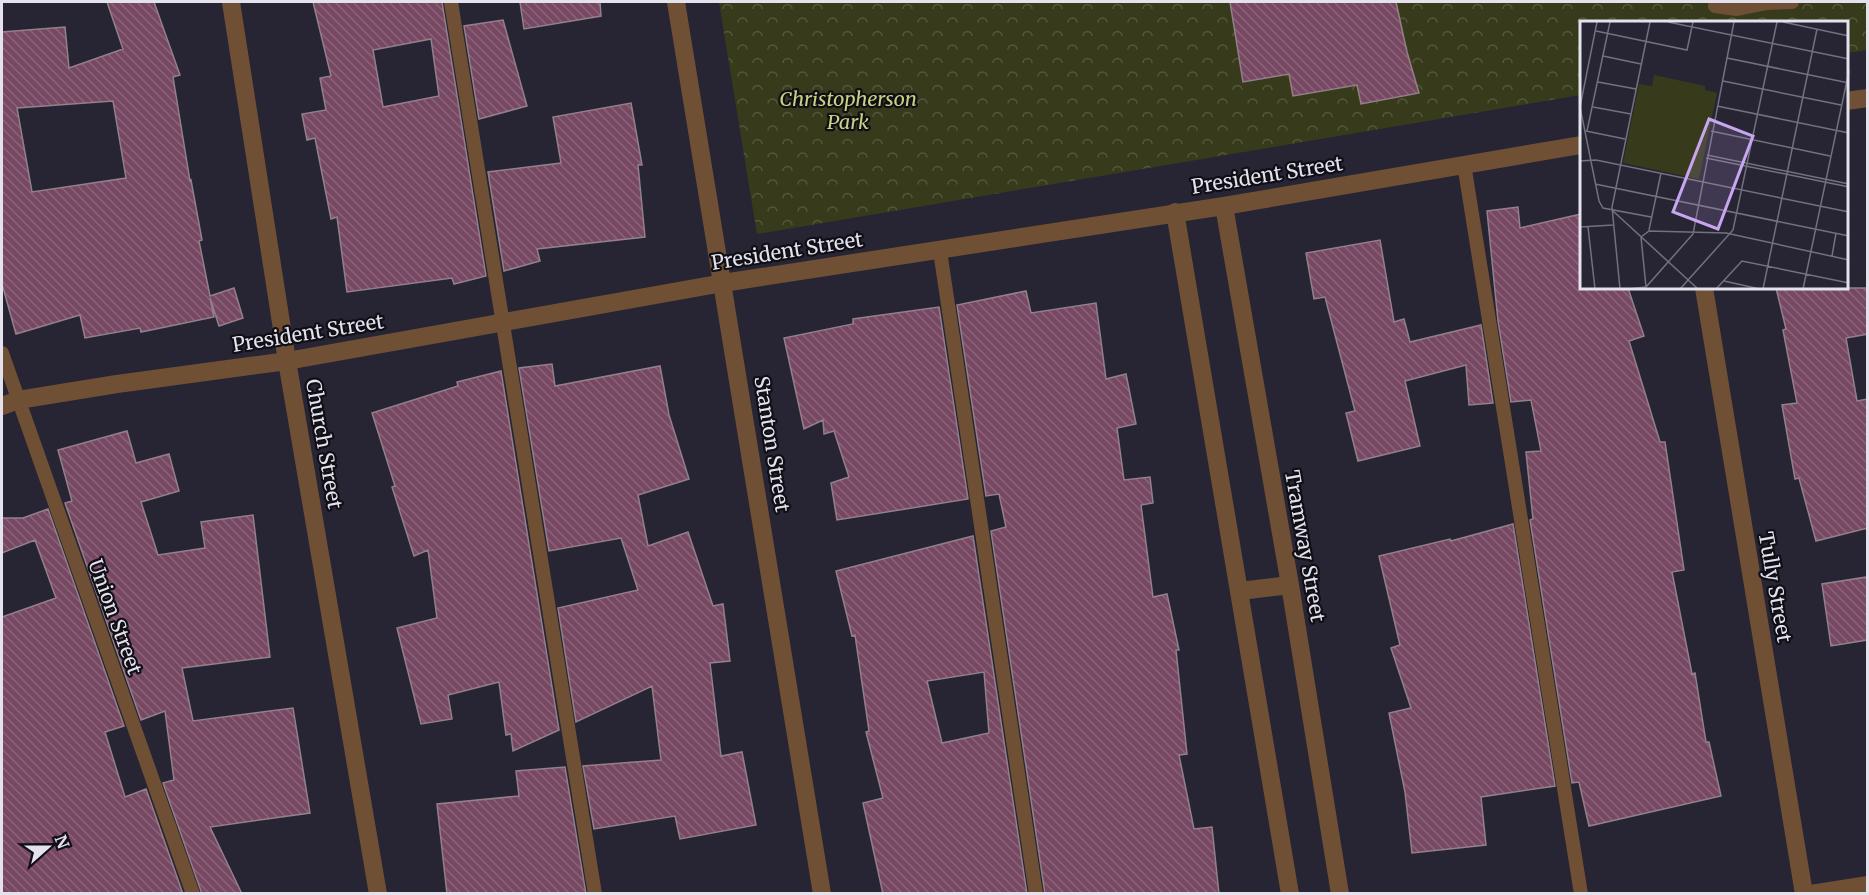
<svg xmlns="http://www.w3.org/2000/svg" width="1869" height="895" viewBox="0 0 1869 895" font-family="Merriweather,serif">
	<defs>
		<pattern id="park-crowns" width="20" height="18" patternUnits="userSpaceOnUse" patternTransform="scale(1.5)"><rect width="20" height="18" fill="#383b1b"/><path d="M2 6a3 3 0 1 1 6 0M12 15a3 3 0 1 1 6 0" fill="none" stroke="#55573c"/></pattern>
		<pattern id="building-back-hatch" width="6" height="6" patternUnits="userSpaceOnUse" patternTransform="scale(1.5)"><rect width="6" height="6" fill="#774862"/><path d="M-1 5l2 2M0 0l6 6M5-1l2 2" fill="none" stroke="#8a6279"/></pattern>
	</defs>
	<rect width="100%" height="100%" fill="#272534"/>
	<path fill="url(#park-crowns)" d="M719,2h1148l1,48 -21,3 -1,-31h-265v73l-824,139z"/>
	<path fill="url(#building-back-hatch)" stroke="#938089" stroke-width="1.5" fill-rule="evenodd" d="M107,2h47l26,73 -7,2 17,104 1,-1 11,60 -3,1 11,55 24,-8 9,30 -24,8 -9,-28 4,19 -73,15 -1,-4 -55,10 -5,-23 -64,19 -14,-50v-252l63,-5 4,41 54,-19zM113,101l13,77 -94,14 -15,-84z
		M313,2h129l44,274 -32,8 -2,-6 -105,14 -10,-75 -6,2 -16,-81 -8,2 -5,-26 24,-4 -6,-32 11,-2zM431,39l8,57 -56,11 -10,-57z
		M520,2h80l1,14 -77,13z
		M1230,2h166l11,50 12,41 -58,11 -4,-19 -64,11 -4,-22 -46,8z
		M503,20l24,86 -48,13 -15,-93z
		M631,103l11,62h-4l7,72 -108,12 3,12 -36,10 -16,-99 73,-9 -8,-46z
		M1518,207l2,21 61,-14v74h47l16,48 -15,5 31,101h5l19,128 -12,2 20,102 3,-1 11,69h3l12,54 -132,30 -10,-44 -7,1 -42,-263 3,-1 -7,-67 15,-1 -10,-51 -20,2 -13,-81 -11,-110z
		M1380,240l14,82 10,-3 6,23 71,-17 12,78 -24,2 -3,-40 -61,16 15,65 -62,15 -12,-48 9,-2 -30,-114 -11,2 -8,-46z
		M1776,288h92v46l-22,4 11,63 11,-2v129l-52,13 -17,-63 -4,1 -13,-74 15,-2 -14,-73 3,-1z
		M1026,291l5,22 65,-10 10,76 20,-5 10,50 -19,4 7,52 26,-3 3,26 -12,2 12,92 14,-3 12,56h-3l11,104 -8,1 15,74 18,-2 7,67h-174l-54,-363 15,-4 -7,-33 -13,2 -29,-191z
		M939,307l29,192 -131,21 -6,-37 18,-6 -15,-46 -10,3 -1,-14 -19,9 -20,-91 69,-14v-5z
		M552,364l3,22 105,-20 9,49 20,64 -51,16 10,51 40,-14 25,74 10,-2 7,57 -20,2 11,93 21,-4 14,73 -76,14 -5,-23 -81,13 -11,-63 78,-6 -9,-74 -76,36 -18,-114 80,-18 -17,-52 -72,13 -30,-183z
		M501,371l58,359 -46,21 -2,-17 -5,1 -7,-53 -51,13 4,24 -31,5 -24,-96 40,-10 -9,-68 -14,6 -22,-69 3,-1 -23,-73 86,-27 -1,-4z
		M127,431l9,32 33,-9 10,37 -38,11 17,53 47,-7 -4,-26 52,-7 17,142 -88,11 11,53 100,-13 17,105 -100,14 32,67h-40l-39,-111 11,-3 -9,-69 -24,9 -76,-217 7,-2 -14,-51z
		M48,509l76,217 -19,6 20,65 21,-8 37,105h-181v-277l54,-19 -21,-58 -33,13v-35h21z
		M1513,524l42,262 -74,11 5,48 -74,8 -7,-61 -16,-79 22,-5 -20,-60 9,-3 -21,-89 71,-17 1,2z
		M973,536l54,358h-144l-20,-91 20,-5 -17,-66 3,-1 -14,-96 -3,1 -16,-65zM984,672l5,61 -47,10 -15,-62z
		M1867,577v63l-36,6 -9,-62z
		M565,767l21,127h-139l-10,-90 82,-8 -3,-25z"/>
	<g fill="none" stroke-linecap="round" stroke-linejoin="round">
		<path stroke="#705034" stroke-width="14" d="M451,2l144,892
			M1715,6l22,3 30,-6 25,-1
			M1464,164l117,730
			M940,251l96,643
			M2,353l191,541"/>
		<path stroke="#705034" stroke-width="18" d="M231,2l56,359 91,533
			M676,2l146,892
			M1846,101l22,-3
			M1224,206l66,379 50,309
			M1175,212l115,682
			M1704,288l100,606
			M2,406l16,-6 99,-16 170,-23 436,-78 501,-77 357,-61
			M1240,591l50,-6
			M1811,894l57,-9"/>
	</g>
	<g text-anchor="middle" stroke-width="4.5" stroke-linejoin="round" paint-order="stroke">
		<g font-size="20" font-style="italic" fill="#cad283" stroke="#100f16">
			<text x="848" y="106">Christopherson<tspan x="848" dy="23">Park</tspan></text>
		</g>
		<g font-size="20" fill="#e4e3ed" stroke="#100f16">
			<text transform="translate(1267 175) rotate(-9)" y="7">President Street</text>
			<text transform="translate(787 251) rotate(-9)" y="7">President Street</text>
			<text transform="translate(308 333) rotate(-9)" y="7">President Street</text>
			<text transform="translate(324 444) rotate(80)" y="7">Church Street</text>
			<text transform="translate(772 444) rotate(81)" y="7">Stanton Street</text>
			<text transform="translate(1305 546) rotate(80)" y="7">Tramway Street</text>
			<text transform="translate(1775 587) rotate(80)" y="7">Tully Street</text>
			<text transform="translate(115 617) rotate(70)" y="7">Union Street</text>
		</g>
	</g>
	<g transform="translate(1580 21)">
		<rect width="268" height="268" fill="#272534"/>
		<path d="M74,54l51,11v4l12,3 -18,86 -76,-16 16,-79 13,2z" fill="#383b1b"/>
		<path fill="none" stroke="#73717e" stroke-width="1.5" d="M17,1l-17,85 19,94 4,7 48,9M88,1l181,37M203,1l66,14M16,10l91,19 6,-28M23,35l38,8M147,37l122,25M143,60l118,24M18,61l38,7M137,85l132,27M13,86l38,7M6,110l39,8M7,110l23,-109M131,110l119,25M127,134l142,29M126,137l143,29M0,140l16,-1 253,52M15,163l254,52M33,190l85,78M0,206l33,-2M8,206l7,62M69,209l12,-57M252,235l4,-23M144,260l36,8M66,266l-5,-50 8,-6 77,2 123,27M40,268l-8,-82 38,-185M49,268l17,-2 47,-53 41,-212M100,268l53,-59 44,-208M136,268l26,-28 107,22M183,268l54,-260M223,268l46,-218"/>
		<path fill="#c8a6ef" fill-opacity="0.15" stroke="#c8a6ef" stroke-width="3" d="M129,98l44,17 -35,93 -45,-17z"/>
		<rect width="268" height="268" fill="none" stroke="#e4e3ed" stroke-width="3"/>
	</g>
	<rect width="1869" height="895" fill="none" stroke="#e4e3ed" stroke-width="6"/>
	<g transform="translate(48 847) rotate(69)" stroke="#100f16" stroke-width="4.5" paint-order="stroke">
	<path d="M0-4.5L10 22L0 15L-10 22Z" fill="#e4e3ed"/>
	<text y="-9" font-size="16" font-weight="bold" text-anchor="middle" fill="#e4e3ed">N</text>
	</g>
</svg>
